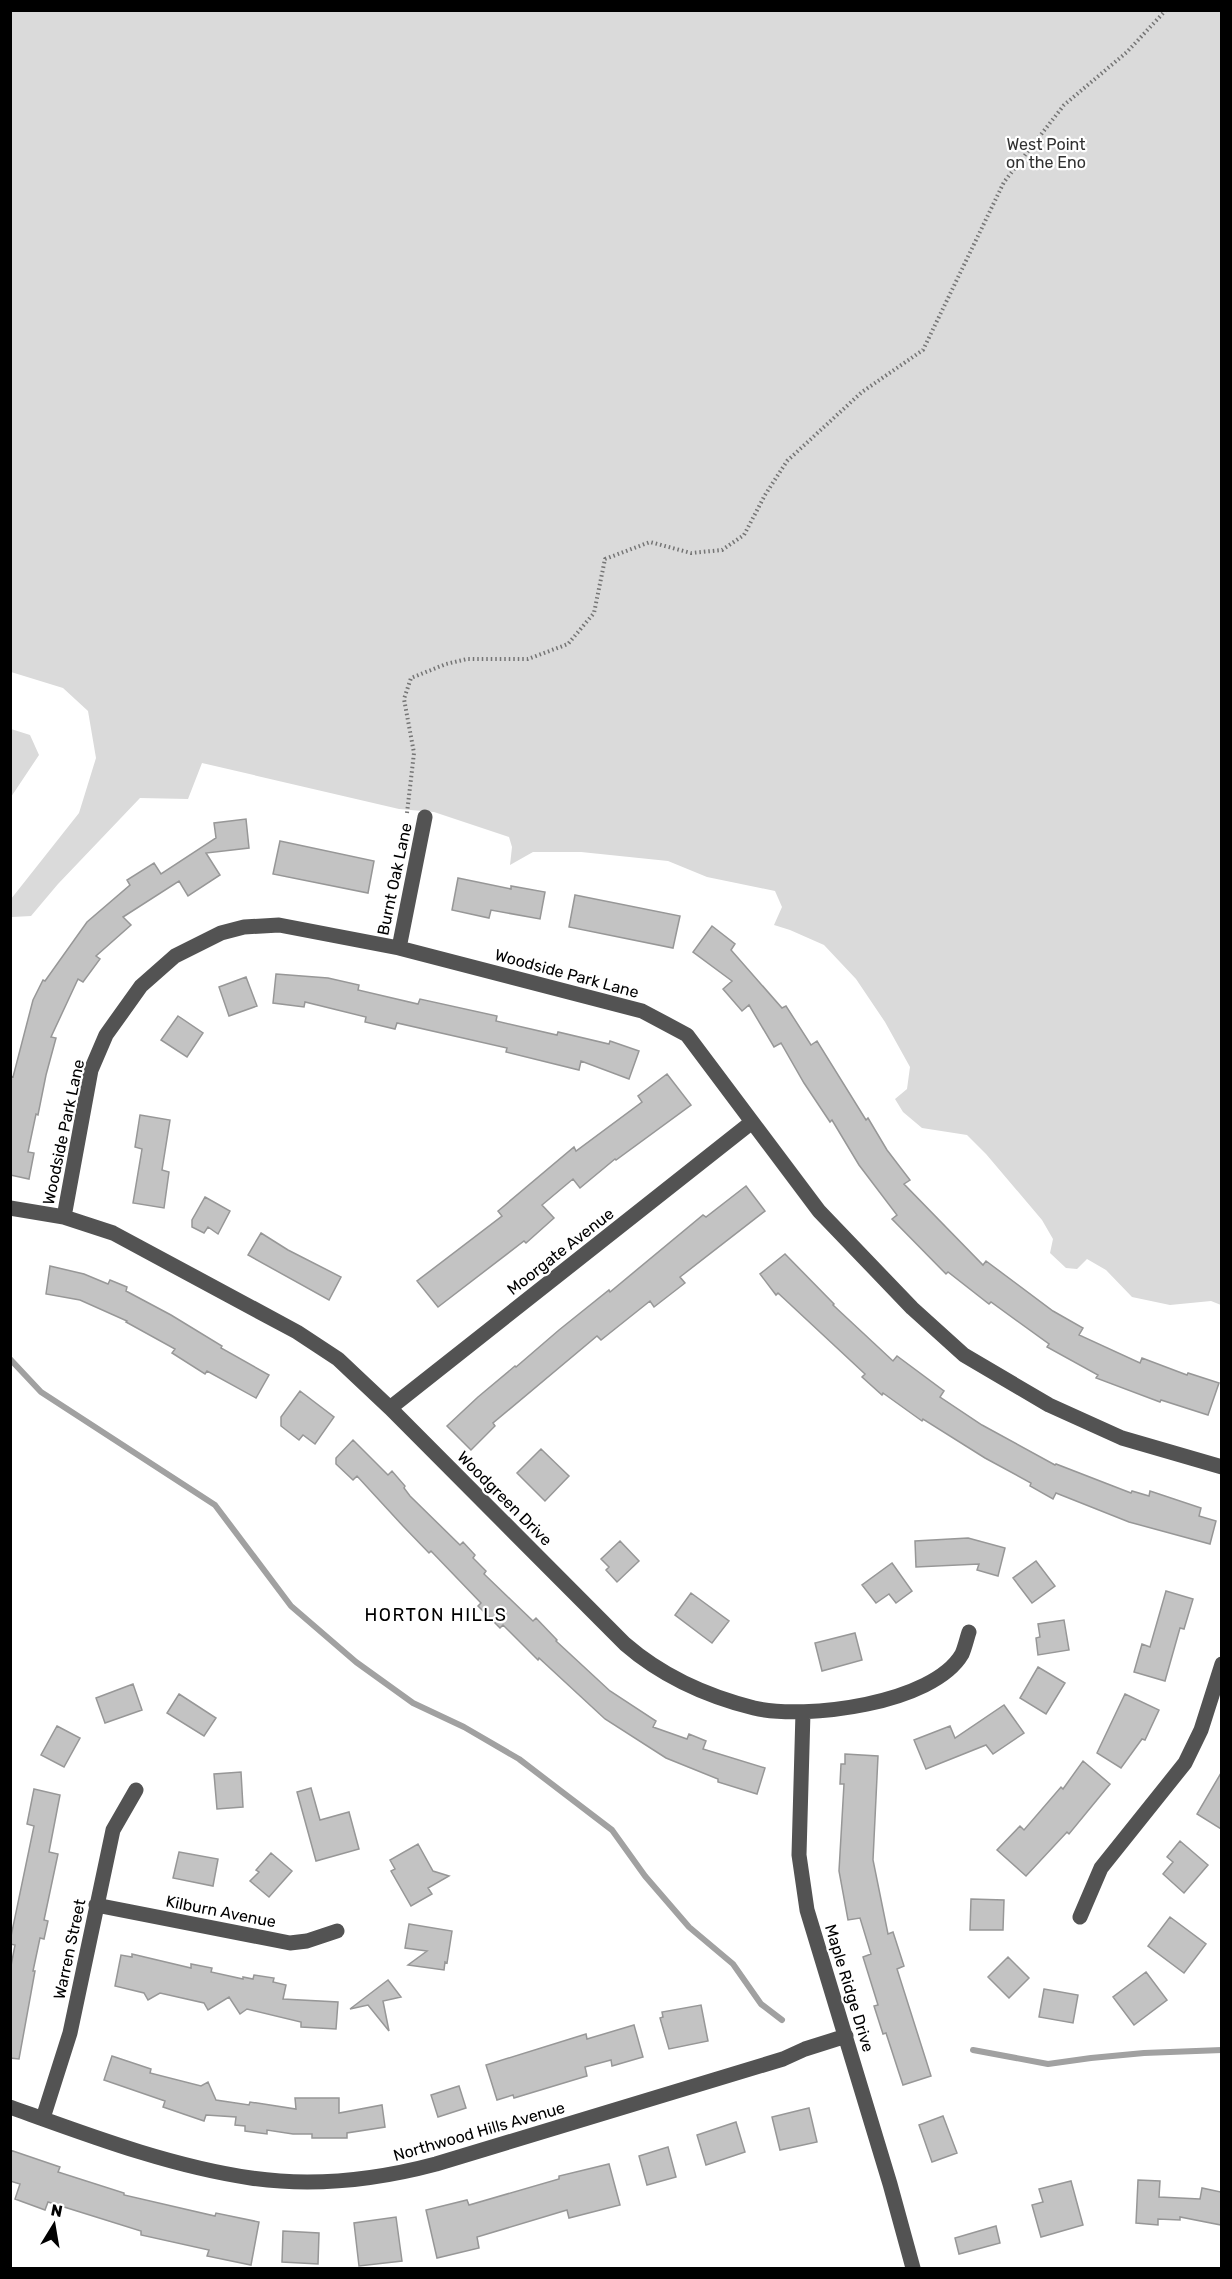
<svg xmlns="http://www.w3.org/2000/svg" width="1232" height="2279" viewBox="0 0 1232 2279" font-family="Rubik,sans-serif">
	<rect width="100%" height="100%" fill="#fff"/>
	<path fill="#dadada" d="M11,11h1210v1294l-10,-4 -41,4 -38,-8 -26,-27 -19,-11 -10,10 -11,-1 -16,-15 3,-14 -11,-19 -56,-66 -19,-19 -45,-7 -19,-16 -8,-13 12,-10 3,-22 -25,-45 -29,-43 -32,-34 -34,-15 -16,-5 8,-18 -7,-16 -68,-14 -39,-16 -87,-9h-48l-23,13 2,-18 -3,-10 -75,-25 -35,-3 -197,-46 -14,36 -48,-1 -82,86 -27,32 -19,1 -1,-18 68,-86 17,-55 -8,-47 -25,-23 -52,-16z
		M11,729l19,6 9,20 -28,42z"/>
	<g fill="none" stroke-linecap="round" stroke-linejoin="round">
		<path stroke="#a1a1a1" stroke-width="6" d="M10,1359l31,33 174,113 76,101 65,56 57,41 51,24 55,32 93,71 33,46 44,51 44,37 28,40 21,16
			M973,2050l75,14 43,-6 53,-5 78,-3"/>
	</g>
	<path fill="#c3c3c3" stroke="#979797" stroke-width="1.5" d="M246,819l3,29 -43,5 14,22 -32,21 -9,-15 -56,36 8,8 -35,31 4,3 -17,23 -5,-3 -27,58 5,1 -10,37 -8,40 -2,-1 -8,38 6,1 -5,26 -19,-4v-99l3,1 20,-77 10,-20 2,1 42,-59 43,-37 -3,-5 27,-17 7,11 55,-36 -2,-15z
		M280,841l94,20 -6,32 -95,-19z
		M458,878l53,11v-3l34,6 -5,27 -49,-9 -2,8 -37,-8z
		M575,895l105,21 -7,32 -104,-21z
		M712,926l23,18 -4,6 51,58 4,-2 25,39 6,-4 49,79 2,-2 19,32 23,30 -6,4 79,81 3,-4 67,50 30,17 -4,7 61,28 2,-5 45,17 1,-2 31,10 -11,32 -47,-15 -1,2 -64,-24 2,-3 -51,-28 2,-3 -58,-42 -2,2 -41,-32 -2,2 -54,-55 5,-4 -38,-50 -27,-45 -2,2 -26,-39 -23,-40 -7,4 -25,-42 -7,6 -19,-22 9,-8 -39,-29z
		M276,974l52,4 31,7 -1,5 60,14 2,-5 77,17 -1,5 61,14 1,-3 51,12 1,-3 29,10 -10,28 -48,-18 -2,9 -73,-18 1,-4 -110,-25 -2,6 -30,-7 1,-5 -61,-15 -1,5 -31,-4z
		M246,977l11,29 -28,10 -10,-29z
		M178,1016l25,17 -16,24 -26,-17z
		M667,1074l24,31 -75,55 -1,-1 -35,29 -7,-9 -31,26 12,13 -28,25 -2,-2 -86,66 -21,-26 85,-65 -4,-5 76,-64 2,4 66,-49 -4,-6z
		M140,1115l30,5 -8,50 7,2 -5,36 -31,-5 9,-54 -7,-2z
		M746,1186l19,25 -85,66 5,6 -31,24 -4,-6 -49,39 -4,-4 -104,87 2,3 -24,24 -24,-24 31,-29 37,-31 1,1 43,-37 50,-40 1,2 93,-77 3,2z
		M205,1197l25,14 -12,23 -10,-7 -4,6 -12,-6v-7z
		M261,1233l27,17 53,27 -12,23 -81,-45z
		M785,1254l49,50 -1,1 60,56 4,-5 47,35 -4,6 42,28 73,40 1,-1 75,29 1,-2 17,5 1,-5 51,17 -2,8 17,5 -6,23 -81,-22 -73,-29 -3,6 -23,-13 1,-3 -46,-25 -62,-39 -1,2 -39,-28 -1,2 -20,-18 3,-3 -87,-81 -2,2 -16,-21z
		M50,1266l34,8 24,10 2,-4 17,7 -1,4 45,24 51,31 -1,2 48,27 -13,23 -49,-27 -2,3 -33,-21 3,-4 -49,-27 1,-1 -47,-21 -34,-6z
		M300,1391l34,26 -19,27 -12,-9 -4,5 -18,-14v-9z
		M353,1440l35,35 4,-4 13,15 -1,2 6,8 50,49 3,-3 12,13 -2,3 13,13 -2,3 49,47 3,-3 21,22 -1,1 54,50 46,30 -3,6 34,12 2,-5 17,7 -3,8 62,19 -8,26 -39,-12v-3l-52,-21 -61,-39 -66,-61 -1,2 -35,-35 -3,3 -22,-22 3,-3 -50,-52 -2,2 -26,-27 -46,-50 -4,4 -17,-16v-6z
		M541,1449l28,27 -24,25 -28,-28z
		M968,1538l37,10 -7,28 -21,-6 2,-6 -63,3 -1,-26z
		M620,1541l19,20 -22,21 -11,-12 3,-3 -8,-8z
		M1036,1561l19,25 -23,17 -19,-25z
		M892,1563l20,28 -16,12 -7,-9 -13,9 -14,-18z
		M1166,1591l27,8 -9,30 -4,-1 -15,53 -31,-9 8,-28 8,3z
		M691,1593l38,28 -17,22 -37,-28z
		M1064,1620l5,30 -31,5 -2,-17 4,-1 -2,-13z
		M855,1633l7,27 -40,11 -7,-28z
		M1038,1667l27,16 -19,31 -26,-16z
		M133,1684l9,26 -37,13 -9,-25z
		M179,1694l37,24 -12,18 -37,-23z
		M1125,1694l34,16 -14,30 -3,-1 -21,29 -24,-15z
		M1004,1705l20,28 -31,21 -7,-9 -60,24 -12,-29 36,-14 5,12z
		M57,1726l23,12 -16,29 -23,-12z
		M845,1754l33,2 -5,104 15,74 5,-2 11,34 -7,3 34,107 -28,9 -17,-52 -3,1 -9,-28 4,-1 -15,-48 8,-3 -11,-36 -12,2 -9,-49 5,-87h-4l1,-20h4z
		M1083,1761l27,23 -41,50 -2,-2 -41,44 -29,-26 23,-24 4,4 37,-43 2,2z
		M241,1772l2,35 -26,2 -3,-35z
		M1221,1773v56l-24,-15z
		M311,1788l9,32 29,-8 10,37 -43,12 -19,-69z
		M34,1789l26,6 -11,57 9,2 -14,66 4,1 -4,18 -4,-1 -7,33h2l-16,88 -9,-1v-87l5,-26 -5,-1v-3l24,-115 -7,-2z
		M1180,1841l28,24 -24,28 -21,-19 10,-12 -6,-5z
		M418,1844l15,27 16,5 -21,12 4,6 -21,12 -20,-35 4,-2 -5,-9z
		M179,1852l39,7 -5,27 -40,-8z
		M271,1853l21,18 -23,26 -19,-16 9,-9 -3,-2z
		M971,1899l33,1 -1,30h-33z
		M1170,1917l36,27 -22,29 -36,-27z
		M409,1924l43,7 -5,32 -2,-1 -1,8 -36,-5 19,-14 -22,-3z
		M132,1954l59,14v-4l21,4 -1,4 32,7v-2l10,2 1,-4 20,3 -1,4 13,3 -3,14 55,3 -2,27 -35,-2v-5l-54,-13 -7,5 -11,-17 -21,13 -4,-7 -44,-10 -12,7 -4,-7 -29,-7 6,-31 11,2z
		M1008,1957l21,21 -20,20 -21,-21z
		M1146,1972l21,28 -33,25 -21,-28z
		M388,1980l13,17 -18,4 6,30 -21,-26 -18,4z
		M1044,1989l34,6 -5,28 -34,-6z
		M701,2005l7,36 -39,8 -9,-31 3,-1 -1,-5z
		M634,2025l9,32 -31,9 -1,-6 -26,7 2,9 -73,22 -1,-3 -16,5 -11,-35 100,-31 1,5z
		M112,2056l39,13 -1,4 51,13 7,-4 8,18 33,5 1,-3 46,7 -1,-11h44v15l43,-8 3,22 -38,6v5h-35v-4h-19l-26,-4v4l-22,-3v-5l-10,-1 1,-8 -30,-2 -2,6 -41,-14 2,-6 -61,-21z
		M459,2086l7,22 -28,9 -7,-22z
		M809,2108l8,34 -37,8 -8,-33z
		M943,2116l14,37 -25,9 -13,-37z
		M736,2122l9,30 -39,13 -9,-30z
		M668,2147l8,30 -29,8 -8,-29z
		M10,2150l50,17 -2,5 66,21v2l91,21 1,-3 43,9 -8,43 -44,-9 2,-6 -68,-15v-4l-93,-29 -3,8 -30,-11 5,-15 -10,-3z
		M609,2164l11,41 -51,13 -2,-8 -90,27 2,11 -42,10 -11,-48 41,-10 2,5 90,-26v-3z
		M1138,2180l22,1 -1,16 41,2 2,-11 19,4v33l-41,-8v3l-22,-1v6l-22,-2z
		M1071,2181l12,44 -42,12 -9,-32 11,-3 -4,-13z
		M396,2217l6,44 -43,5 -5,-43z
		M996,2226l4,17 -41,11 -4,-16z
		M283,2231l36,2 -1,31 -36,-2z"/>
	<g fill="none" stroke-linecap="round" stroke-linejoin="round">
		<path stroke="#757575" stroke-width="4" stroke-dasharray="1.5 3" stroke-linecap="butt" d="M407,813l7,-60 -10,-54 7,-21 35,-14 21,-5h61l40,-15 26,-31 11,-54 45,-17 41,11 31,-3 22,-15 21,-40 22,-34 75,-69 61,-42 81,-168 60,-77 63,-53 39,-42"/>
		<path stroke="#535353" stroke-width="15" d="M399,948l26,-131
			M10,1208l54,9 49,16 184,99 41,27 52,49 235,236c38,33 81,52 129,64 51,12 179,-4 208,-54 3,-7 5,-16 7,-22
			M64,1217l27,-147 15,-35 35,-49 34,-30 46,-23 23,-6 35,-2 120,23 243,63 45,24 132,176 93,97 52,47 85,50 73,33 100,29
			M390,1408l362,-286
			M803,1712l-4,143 8,55 83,274 23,84
			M96,1905l194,38 17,-2 30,-10
			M1080,1917l21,-49 84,-105 16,-33 21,-66
			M10,2107c78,28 159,59 241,71 62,9 125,2 185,-14l347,-105 22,-10 41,-13
			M43,2118l27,-85 43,-203 23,-40"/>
	</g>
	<g text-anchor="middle" stroke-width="4.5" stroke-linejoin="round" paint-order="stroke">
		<g font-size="16" fill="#313131" stroke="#fff">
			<text x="1046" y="150">West Point<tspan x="1046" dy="18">on the Eno</tspan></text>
		</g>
		<g font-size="16" fill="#000" stroke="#fff">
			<text transform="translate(394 879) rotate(-78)" y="6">Burnt Oak Lane</text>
			<text transform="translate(567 973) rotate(15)" y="6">Woodside Park Lane</text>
			<text transform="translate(63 1132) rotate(-78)" y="6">Woodside Park Lane</text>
			<text transform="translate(560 1251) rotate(-38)" y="6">Moorgate Avenue</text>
			<text transform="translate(505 1498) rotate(45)" y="6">Woodgreen Drive</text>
			<text transform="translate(221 1911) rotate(11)" y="6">Kilburn Avenue</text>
			<text transform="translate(69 1949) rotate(-78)" y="6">Warren Street</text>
			<text transform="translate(850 1988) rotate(73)" y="6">Maple Ridge Drive</text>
			<text transform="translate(479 2131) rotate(-16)" y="6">Northwood Hills Avenue</text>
		</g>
		<g font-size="18" letter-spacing="1.5" fill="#000" stroke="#fff">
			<text x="436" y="1621">HORTON HILLS</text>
		</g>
	</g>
	<rect width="1232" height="2279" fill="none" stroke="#000000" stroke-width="24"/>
	<g transform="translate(54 2225) rotate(11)" stroke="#ffffff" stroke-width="4.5" paint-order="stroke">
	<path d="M0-4.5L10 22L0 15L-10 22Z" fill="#000000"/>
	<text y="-9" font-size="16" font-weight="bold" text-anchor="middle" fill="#000000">N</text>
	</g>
</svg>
